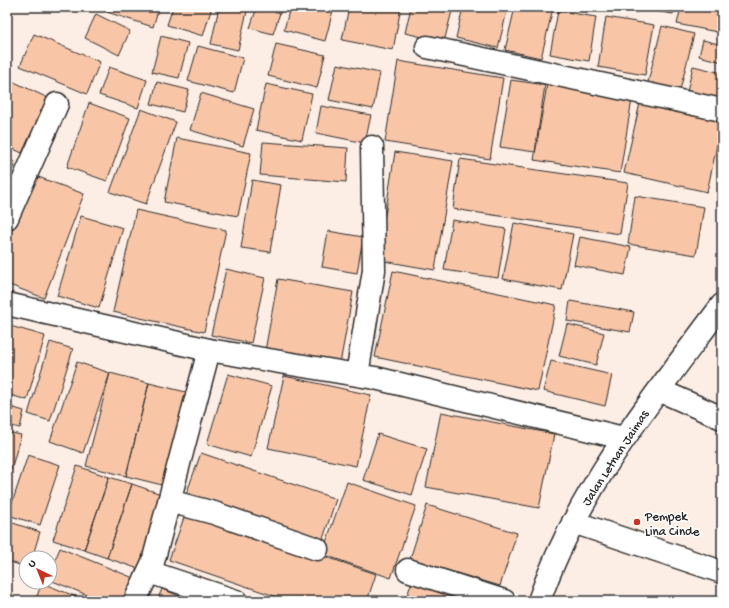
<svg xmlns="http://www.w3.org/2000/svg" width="729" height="608" viewBox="0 0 729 608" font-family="'Gochi Hand',sans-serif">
	<rect width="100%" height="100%" fill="#fdeee5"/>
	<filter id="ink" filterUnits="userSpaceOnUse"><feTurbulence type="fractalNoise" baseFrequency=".025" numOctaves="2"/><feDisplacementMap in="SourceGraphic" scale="8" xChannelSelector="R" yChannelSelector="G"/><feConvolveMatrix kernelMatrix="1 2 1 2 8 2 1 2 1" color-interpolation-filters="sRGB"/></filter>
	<g filter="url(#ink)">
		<path fill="#f8c6a7" stroke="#2b2b2b" d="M108,7h51l-6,20 -46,-15z
			M173,7h39l-9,29 -36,-11z
			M219,7h29l-10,43 -27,-6z
			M257,7h25l-9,27 -23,-6z
			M290,7h44l-9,34 -41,-11z
			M349,7h52l-8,43 -51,-10z
			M411,7h42l-9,35 -39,-9z
			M463,7h45l-10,41 -42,-10z
			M515,7l38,1 -12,50 -36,-8z
			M610,7h29l-2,5z
			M648,7h27l-2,7 -25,-4z
			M681,7h41v26l-45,-9z
			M558,11l38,6 -7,44 -39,-7z
			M96,14l34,17 -11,24 -34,-17z
			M606,17l48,8 -9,50 -47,-8z
			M662,26l32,8 -15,60 -32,-8z
			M34,34l66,28 -13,32 -67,-28z
			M161,36l27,7 -9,35 -27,-6z
			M703,40l19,5v17l-23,-6z
			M276,44l49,11 -8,33 -49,-12z
			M198,46l45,12 -9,35 -46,-12z
			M398,61l105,17 -13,81 -105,-17z
			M337,64l43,9 -7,36 -44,-9z
			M693,66l29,7v31l-36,-8z
			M109,67l38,13 -9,28 -39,-13z
			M10,80l38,18 -26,55 -15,-7v-59z
			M511,80l34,5 -10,67 -35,-5z
			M157,82l32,8 -6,22 -32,-8z
			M266,84l46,10 -10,46 -46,-10z
			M547,85l85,14 -12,74 -86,-13z
			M201,93l53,16 -11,37 -53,-16z
			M89,103l41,15 -23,63 -40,-14z
			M640,103l82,19 -15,70 -83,-19z
			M321,106l50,9 -6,28 -49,-10z
			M141,109l35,13 -30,82 -36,-12z
			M177,138l74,15 -13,63 -74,-14z
			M263,142l85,6 -2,34 -86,-7z
			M395,152l58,9 -18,109 -57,-10z
			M7,159l8,3 -8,21z
			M460,159l168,24 -8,51 -167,-25z
			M33,175l51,19 -40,104 -37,-14v-42z
			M252,180l29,5 -11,67 -29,-4z
			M635,196l69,11 -8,48 -68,-11z
			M136,210l90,20 -22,102 -91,-20z
			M81,216l42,12 -24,80 -42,-12z
			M452,220l54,9 -8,49 -54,-8z
			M514,223l59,11 -11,56 -59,-11z
			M328,231l35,6 -6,36 -35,-6z
			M580,237l51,10 -6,28 -51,-10z
			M226,269l39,9 -14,65 -40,-8z
			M393,271l163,34 -18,86 -163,-34z
			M278,279l75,13 -13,72 -75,-13z
			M570,301l64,11 -4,20 -63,-11z
			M567,324l37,9 -8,32 -37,-9z
			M7,325l38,11 -18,64 -20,-6z
			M50,342l23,7 -23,72 -22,-7z
			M551,361l61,14 -7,31 -62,-15z
			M77,362l33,11 -27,80 -33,-12z
			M110,373l39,10 -23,93 -40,-10z
			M228,374l44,12 -21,71 -44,-13z
			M284,376l87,19 -15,71 -88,-18z
			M149,383l37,9 -24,93 -36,-9z
			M7,406l17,5 -4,17 -13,-3z
			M441,412l113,22 -15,74 -113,-21z
			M7,432l14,3 -14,49z
			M378,434l49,15 -15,46 -49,-15z
			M201,453l135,46 -15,46 -137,-45z
			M28,455l32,10 -20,60 -32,-10z
			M77,466l32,11 -25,73 -31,-10z
			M109,477l23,7 -25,74 -23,-8z
			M347,482l69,24 -25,72 -69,-24z
			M132,484l32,11 -25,74 -32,-11z
			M427,505l90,28 -17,53 -90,-27z
			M187,509l189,65 -9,27h-78l-120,-41z
			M7,521l33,11 -8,26h-6v9l-19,-6z
			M60,548l76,31 -9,22h-25l-52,-21v-8z
			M413,579l60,22h-68z
			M42,583l45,18h-52z
			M162,589l30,12h-35z"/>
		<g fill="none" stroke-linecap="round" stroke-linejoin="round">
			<g stroke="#2b2b2b" stroke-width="25">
				<path id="minor" d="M427,47l295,63
					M7,218l50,-114
					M7,304l202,46 166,28 248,60
					M357,375l17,-105 -2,-123
					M659,390l63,28
					M169,501l45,12 103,36
					M573,522l149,50
					M408,570l96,31
					M149,572l87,29
					M135,601l18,-39 56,-212
					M539,601c38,-111 114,-203 183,-296"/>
			</g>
			<use href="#minor" stroke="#fff" stroke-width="22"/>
		</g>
	</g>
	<circle fill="#c8321e" stroke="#fff" stroke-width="1.5" cx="637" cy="522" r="4"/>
	<g text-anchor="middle" stroke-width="3" stroke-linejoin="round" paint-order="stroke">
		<g font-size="13" fill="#2b2b2b" stroke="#fff">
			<text transform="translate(614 457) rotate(-57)" y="5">Jalan Letnan Jaimas</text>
		</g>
		<g font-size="13" fill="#2b2b2b" stroke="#fff" text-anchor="start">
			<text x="645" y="520">Pempek<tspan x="645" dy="15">Lina Cinde</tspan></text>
		</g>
	</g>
	<rect width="729" height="608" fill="none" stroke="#fff" stroke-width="24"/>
	<rect x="12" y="12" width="705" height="584" fill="none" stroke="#2b2b2b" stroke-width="1.5" filter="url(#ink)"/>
	<g transform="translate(38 570) rotate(317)"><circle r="19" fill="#ffffff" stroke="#aaaaaa"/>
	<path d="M0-3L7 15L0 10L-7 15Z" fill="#c8321e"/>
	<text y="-6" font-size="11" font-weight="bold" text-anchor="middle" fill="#2b2b2b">U</text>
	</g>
</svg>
